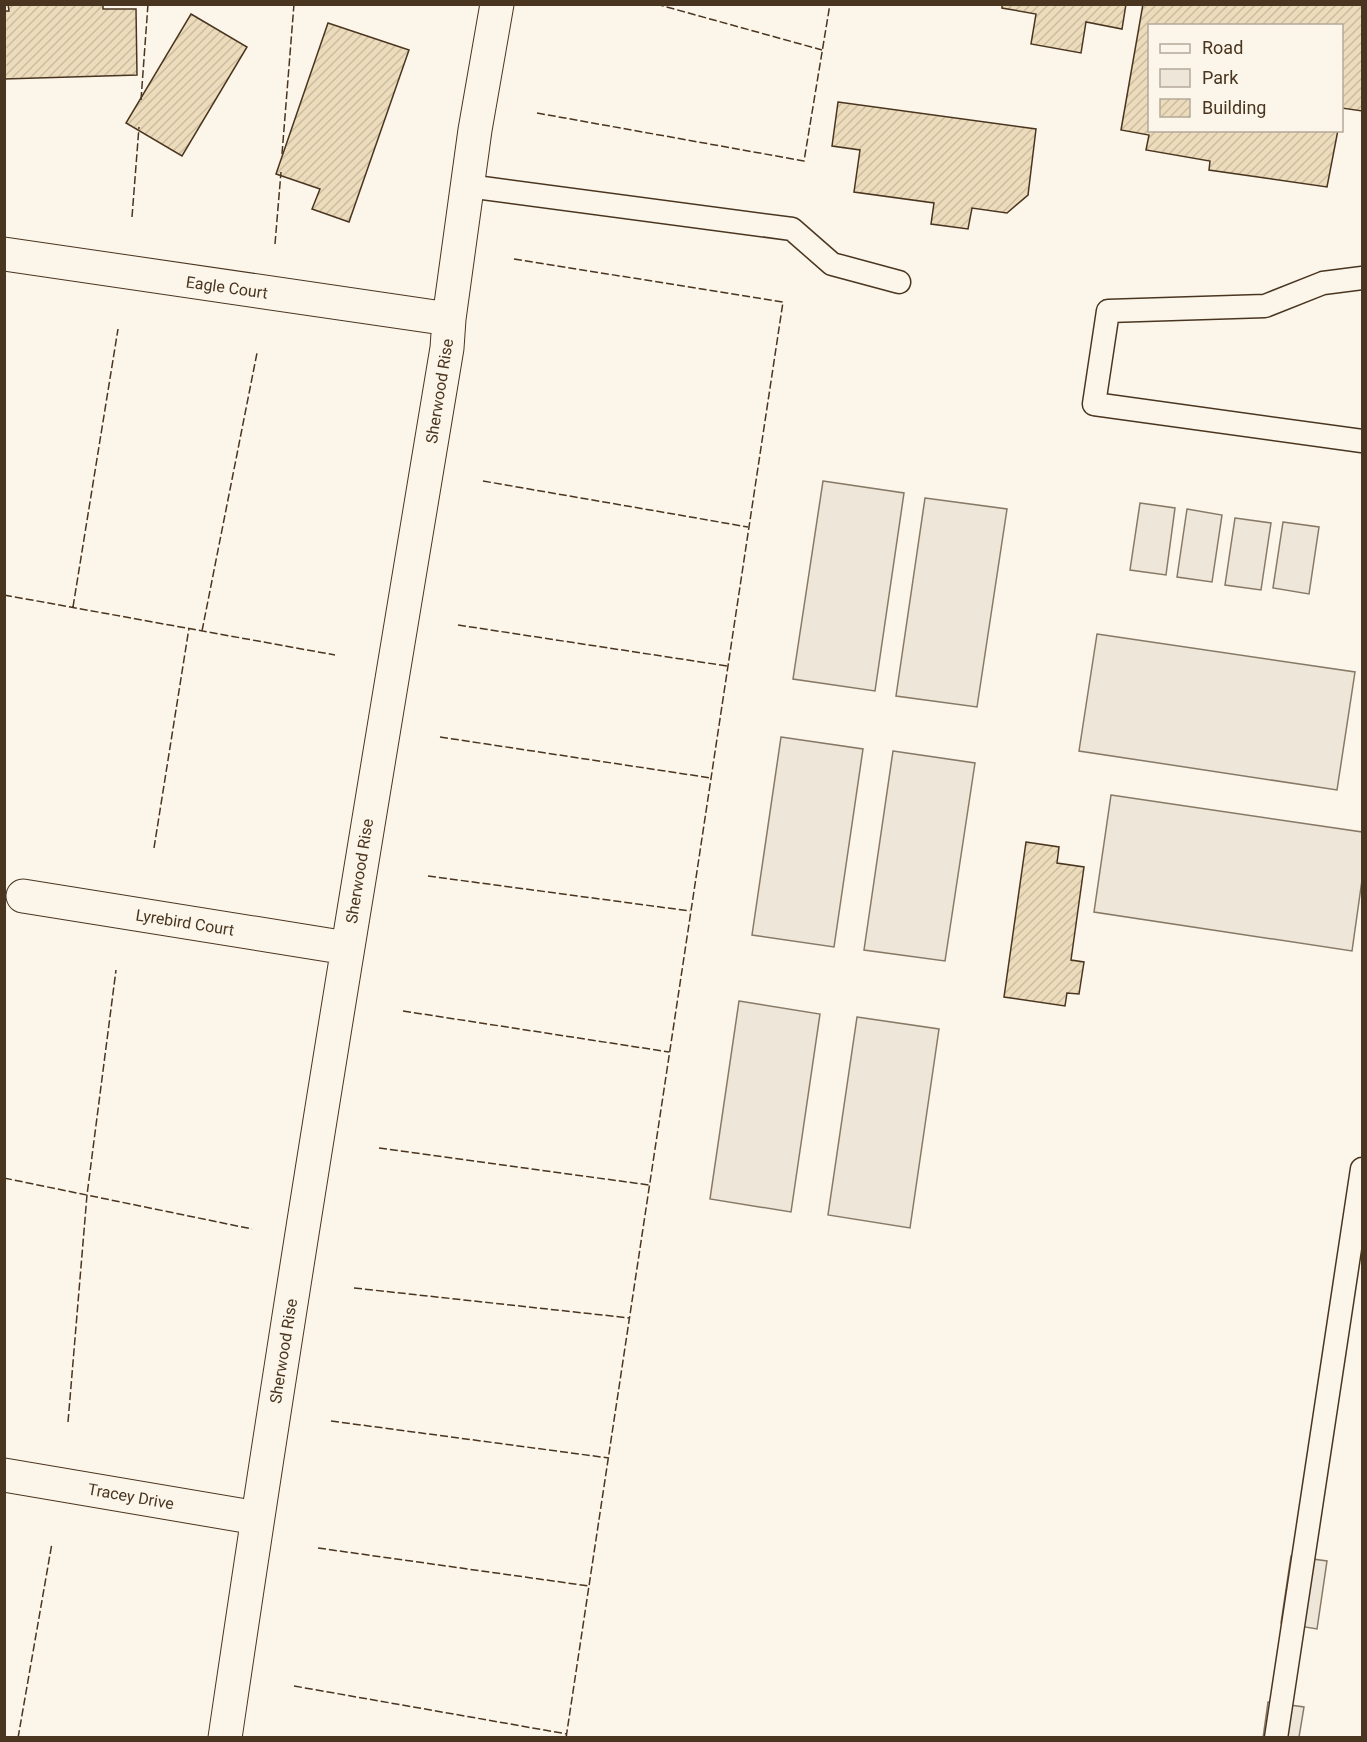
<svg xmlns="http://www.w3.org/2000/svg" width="1367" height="1742" viewBox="0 0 1367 1742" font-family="Roboto,sans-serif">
	<defs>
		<pattern id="building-hatch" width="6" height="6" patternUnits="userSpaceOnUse" patternTransform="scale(1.5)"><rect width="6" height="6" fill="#ecdcbc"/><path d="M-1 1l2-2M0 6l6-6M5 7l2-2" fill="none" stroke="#ccbda1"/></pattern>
	</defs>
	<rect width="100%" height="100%" fill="#fbf6e9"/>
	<path fill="#ede6d9" stroke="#887966" stroke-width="1.5" d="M823,481l81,12 -29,198 -82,-12z
		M925,498l82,11 -30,198 -81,-11z
		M1140,503l35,5 -9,67 -36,-5z
		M1187,509l35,6 -10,67 -35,-5z
		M1235,518l36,5 -10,67 -36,-5z
		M1283,522l36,5 -10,67 -36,-6z
		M1097,634l258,38 -18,118 -258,-39z
		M781,737l82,12 -29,198 -82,-12z
		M893,751l82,12 -30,198 -81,-11z
		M1111,795l251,37v48l-10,71 -258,-39z
		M739,1001l81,13 -29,198 -81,-13z
		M857,1017l82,12 -29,199 -82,-13z
		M1291,1556l36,5 -10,68 -36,-6z
		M1268,1702l36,5 -5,30 -36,1z"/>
	<path fill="url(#building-hatch)" stroke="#4a3520" stroke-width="1.5" d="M8,4h95v5h33l1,66 -133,4v-68h5z
		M1002,4h124l-4,25 -36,-7 -5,31 -50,-9 5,-30 -34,-6z
		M1143,4h219v107l-20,-3v2v-84h-192v104h188l-11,57 -118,-17 1,-9 -64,-11 3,-15 -28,-5z
		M191,14l56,33 -65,109 -56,-33z
		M328,23l81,27 -60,172 -37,-13 8,-20 -44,-15z
		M838,102l198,27 -8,66 -21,18 -35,-5 -4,21 -37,-5 3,-21 -80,-11 6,-42 -28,-4z
		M1026,842l33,5 -2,16 27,4 -13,93 13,2 -5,32 -12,-1 -2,13 -61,-9z"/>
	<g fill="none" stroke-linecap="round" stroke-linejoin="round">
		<g stroke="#4a3520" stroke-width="25">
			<path id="service" d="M468,186l324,43 40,35 67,18
				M1362,278l-39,5 -58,23 -157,5 -14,93 268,37
				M1276,1738l86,-569"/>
		</g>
		<g stroke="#4a3520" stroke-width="35">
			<path id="minor" d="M4,254l445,65
				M23,896l324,52
				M4,1475l253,43
				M225,1738c68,-465 145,-928 222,-1390l2,-29 26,-189 22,-126"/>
		</g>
		<use href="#service" stroke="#fbf6e9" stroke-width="22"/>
		<use href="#minor" stroke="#fbf6e9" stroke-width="33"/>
		<path stroke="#4a3520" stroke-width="1.5" stroke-dasharray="8 3" stroke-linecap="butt" d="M656,4l166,46
			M141,100l7,-96
			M537,113l267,48 26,-157
			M282,154l12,-150
			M132,217l7,-90
			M275,244l6,-72
			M514,259l269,43 -217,1436
			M483,481l265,46
			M4,595l331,60
			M73,607l45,-278
			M458,625l269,41
			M202,631l55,-278
			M440,737l271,41
			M154,848l35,-220
			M428,876l262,35
			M403,1011l266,41
			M379,1148l270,37
			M4,1178l248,51
			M354,1288l276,30
			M331,1421l278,37
			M68,1422l19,-227 29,-225
			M318,1548l271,38
			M294,1686l273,48
			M18,1738l34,-195"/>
	</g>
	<g text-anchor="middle" stroke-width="4.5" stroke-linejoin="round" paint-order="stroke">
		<g font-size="16" fill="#4a3520" stroke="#fbf6e9">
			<text transform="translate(227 287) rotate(8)" y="6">Eagle Court</text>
			<text transform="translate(439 391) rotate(-81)" y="6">Sherwood Rise</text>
			<text transform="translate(359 871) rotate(-81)" y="6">Sherwood Rise</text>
			<text transform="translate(185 922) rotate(9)" y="6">Lyrebird Court</text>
			<text transform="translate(283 1351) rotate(-81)" y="6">Sherwood Rise</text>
			<text transform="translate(131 1496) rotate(10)" y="6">Tracey Drive</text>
		</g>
	</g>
	<rect width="1367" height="1742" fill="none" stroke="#4a3520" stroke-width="12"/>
	<rect x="1148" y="24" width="195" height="108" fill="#fbf6e9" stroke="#b4a999" stroke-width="1.5"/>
	<rect x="1160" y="44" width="30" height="9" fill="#fbf6e9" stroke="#b4a999" stroke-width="1.5"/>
	<text x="1202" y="54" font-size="18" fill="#4a3520">Road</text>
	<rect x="1160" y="69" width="30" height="18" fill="#ede6d9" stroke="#b4a999" stroke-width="1.5"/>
	<text x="1202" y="84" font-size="18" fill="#4a3520">Park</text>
	<rect x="1160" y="99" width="30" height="18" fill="url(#building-hatch)" stroke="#b4a999" stroke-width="1.5"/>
	<text x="1202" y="114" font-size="18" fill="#4a3520">Building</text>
</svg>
